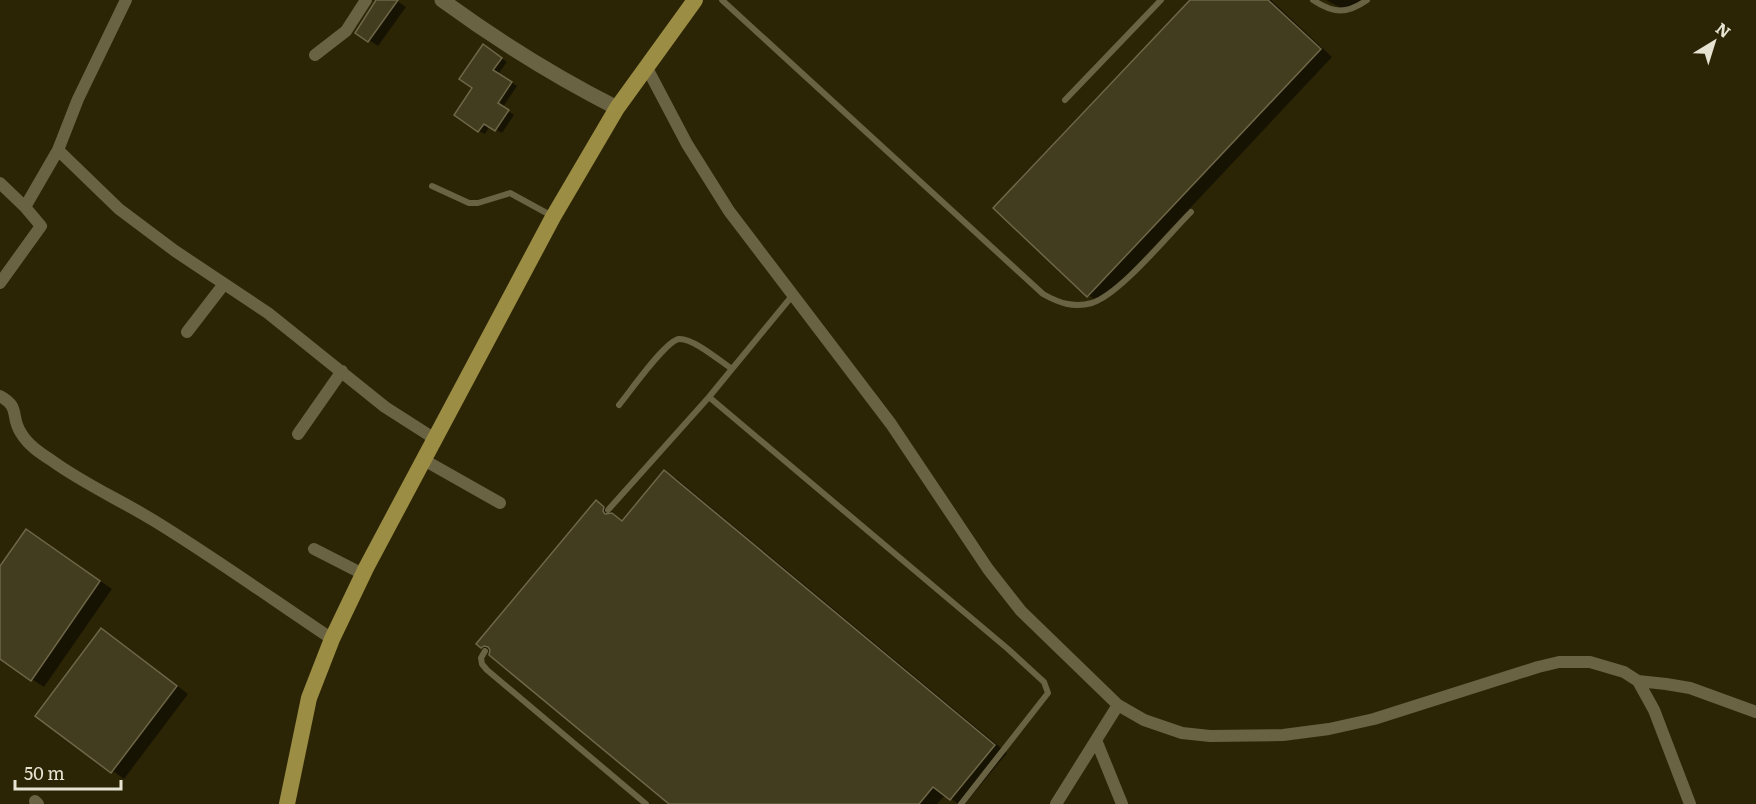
<svg xmlns="http://www.w3.org/2000/svg" width="1756" height="804" viewBox="0 0 1756 804" font-family="Literata,serif">
	<rect width="100%" height="100%" fill="#2b2506"/>
	<path fill="#0007" d="M379,0h17l10,7 -28,39 -21,-14z
		M1192,0h79l61,57 -231,246 -13,-8z
		M1326,0h36l-17,10z
		M489,50l18,12 -9,12 19,12 -14,21 11,8 -12,18 -12,-7 -5,8 -6,-3 -5,-43z
		M664,472l13,7 330,274 -42,51h-6l-14,-9 -8,9h-266l-180,-152 -9,-5 114,-145 13,7 7,6 -1,2 8,5z
		M38,538l74,51 -68,98 -44,-29v-89z
		M113,637l75,57 -64,85 -87,-63z"/>
	<path fill="#433d1f" stroke="#6e6748" stroke-width="1.5" d="M376,0h22l-30,42 -13,-9z
		M1190,0h78l53,49 -234,248 -94,-89z
		M483,44l19,14 -9,12 19,12 -14,21 11,7 -14,21 -11,-7 -6,8 -24,-17 18,-27 -13,-9z
		M664,470l331,275 -45,55 -17,-13 -14,17h-250l-180,-149 1,-5 -2,-3 -4,-1 -3,2 -5,-4 120,-144 8,7 -1,4 2,3 7,-1 10,8z
		M26,529l74,52 -69,100 -31,-22v-93z
		M101,628l76,58 -66,87 -76,-57z"/>
	<g fill="none" stroke-linecap="round" stroke-linejoin="round">
		<path stroke="#696243" stroke-width="6" d="M722,0l321,294c16,9 30,14 49,9 28,-9 76,-68 99,-91
			M1313,0c21,14 34,14 54,0
			M1065,100l96,-100
			M432,186l37,17h9l32,-10 42,23
			M709,397l299,252 36,33 4,11 -87,111
			M619,405c11,-13 46,-64 60,-66 14,-1 41,22 53,30
			M608,510l101,-113 83,-101
			M485,651l-4,7 1,6 5,6 159,134"/>
		<path stroke="#696243" stroke-width="12" d="M315,55l31,-24 20,-31
			M647,68l40,76 42,67 162,213 97,145 33,42 97,94 26,15 38,13 28,3 73,-1 46,-6 45,-10 164,-52 21,-5h31l34,10 14,9 16,29 36,94
			M58,150l61,59 56,42 93,62 117,94 50,32
			M0,183l25,24 16,19 -41,57
			M25,207l33,-57 20,-51 48,-99
			M187,332l37,-48
			M0,396c21,11 10,21 21,37 7,12 19,20 30,27 34,25 74,42 110,65 58,36 114,76 171,114
			M298,434l44,-63
			M424,460l76,43
			M314,549l49,25
			M1638,681l28,3 24,4 66,24
			M1096,740l26,64
			M35,801l3,3
			M1056,804l62,-99"/>
		<path stroke="#696243" stroke-width="15" d="M442,0c56,41 114,77 175,108"/>
		<path stroke="#9c8d44" stroke-width="16" d="M287,804l22,-106 23,-59 34,-71 187,-351 64,-109 78,-108"/>
	</g>
	<g transform="translate(1714 42) rotate(38)" stroke="#2b2506" stroke-width="4.5" paint-order="stroke">
	<path d="M0-4.5L10 22L0 15L-10 22Z" fill="#e7e3d2"/>
	<text y="-9" font-size="16" font-weight="bold" text-anchor="middle" fill="#e7e3d2">N</text>
	</g>
	<path d="M15 780v9h106v-9" fill="none" stroke="#e7e3d2" stroke-width="3"/>
	<text x="24" y="780" font-size="18" fill="#e7e3d2" stroke="#2b2506" stroke-width="4.5" paint-order="stroke">50 m</text>
</svg>
